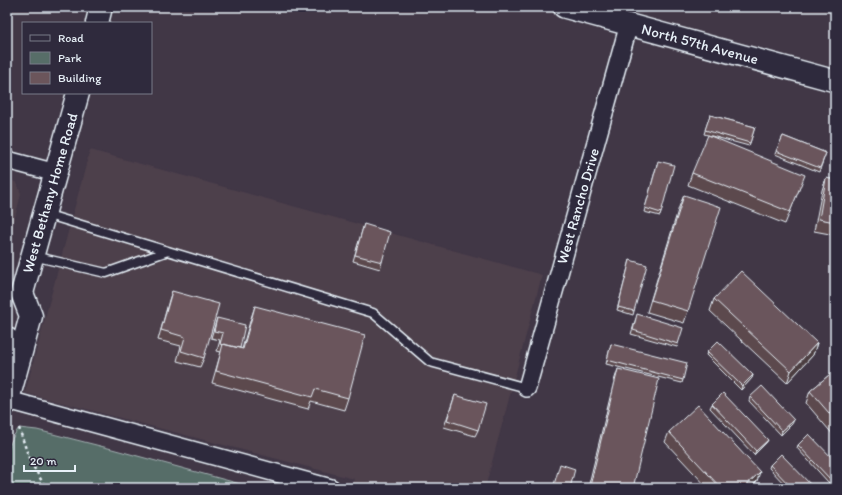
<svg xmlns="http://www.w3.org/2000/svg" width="842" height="495" viewBox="0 0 842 495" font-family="Itim,sans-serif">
	<rect width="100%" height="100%" fill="#413746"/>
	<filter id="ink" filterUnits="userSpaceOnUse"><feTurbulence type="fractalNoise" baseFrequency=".025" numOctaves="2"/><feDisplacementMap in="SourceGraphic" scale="8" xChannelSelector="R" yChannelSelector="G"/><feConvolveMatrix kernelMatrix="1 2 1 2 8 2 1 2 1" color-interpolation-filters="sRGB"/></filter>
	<g filter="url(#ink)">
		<path fill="#4e404c" d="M90,150l452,125 -57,213h-134l3,-9 -329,-86z
			M7,178l10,5 4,11 -14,54z"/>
		<path fill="#576d68" stroke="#a0afb0" d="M19,428l18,2 75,19 143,39h-248c0,-23 -3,-41 12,-60z"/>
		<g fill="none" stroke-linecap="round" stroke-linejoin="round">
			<g stroke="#e8f1f8" stroke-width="11">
				<path id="service" d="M45,214l328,99 57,49 97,26
					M33,256l73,17 62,-22"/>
			</g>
			<g stroke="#e8f1f8" stroke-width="20">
				<path id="minor" d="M7,160l49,13
					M527,388l102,-364
					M8,400l323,88"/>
			</g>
			<g stroke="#e8f1f8" stroke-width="24">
				<path id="tertiary" d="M564,7l271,74"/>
			</g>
			<g stroke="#e8f1f8" stroke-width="25">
				<path id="secondary" d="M97,23l4,-16
					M7,339v1
					M7,403l24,-87 -9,-23 56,-200"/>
			</g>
			<path stroke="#e8f1f8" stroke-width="2.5" stroke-dasharray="3 3" stroke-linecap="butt" d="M19,428l11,33 16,27"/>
			<use href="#service" stroke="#2f2a3d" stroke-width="8"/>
			<use href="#minor" stroke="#2f2a3d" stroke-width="17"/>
			<use href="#tertiary" stroke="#2f2a3d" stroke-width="21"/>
			<use href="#secondary" stroke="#2f2a3d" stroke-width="22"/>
		</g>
		<path fill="#5c494e" stroke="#e8f1f8" d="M710,115l45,12 -6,19 -45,-12z
			M783,136l43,17 -7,19 -44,-18z
			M657,164l4,49 -1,3 -16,-4z
			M692,173l108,14 -15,37 -97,-39z
			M826,178l9,2v55l-21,-4 8,-41z
			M684,195l4,116 -4,12 -37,-11 32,-105z
			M364,224l18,38 -2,7 -27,-8z
			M630,260l4,51 -1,4 -16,-5z
			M172,291l32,67 -4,9 -23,-6 4,-15 -23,-6 11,-40z
			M714,299l103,44 -4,12 -26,28 -77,-72z
			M255,306l93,92 -4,12 -33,-9 -3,8 -96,-26 9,-31 -4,-1 3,-11 -9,-2 6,-20 23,30 2,1 9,-31z
			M636,318l42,26 -1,3 -46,-13z
			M611,344l72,36 -1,3 -76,-19z
			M707,352l46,23 -1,3 -11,12 -35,-35z
			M618,369l15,119h-45l26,-107z
			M835,370v67l-29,-34 4,-12z
			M455,395l23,35 -3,6 -31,-9z
			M750,397l42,27 -11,11 -32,-34z
			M712,404l56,36 -2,3 -12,12 -44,-47z
			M669,432l88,49 -7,7h-42l-43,-46z
			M798,445l37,16v17l-6,5 -32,-35z
			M770,465l44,23h-26l-19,-20z"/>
		<path fill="#4b3c40" stroke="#e8f1f8" d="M817,343l-4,12 -26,28 4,-12z
			M753,375l-1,3 -11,12 1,-4z
			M794,420l-2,4 -11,11 1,-4z
			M768,440l-2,3 -12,12 2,-4z
			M760,472l-3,9 -7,7h-7z
			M835,475v3l-6,5 2,-3z"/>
		<path fill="#6b555b" stroke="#e8f1f8" d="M710,115l45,12 -5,16 -45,-13z
			M708,135l97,40 -15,37 -98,-39z
			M783,136l43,17 -6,15 -44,-17z
			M658,161l16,4 -13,48 -16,-5z
			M826,178l9,2v42l-16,-3z
			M684,195l37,12 -33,104 -37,-11z
			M364,224l26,8 -8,30 -27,-7z
			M630,260l17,5 -13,46 -16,-4z
			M741,271l76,72 -26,28 -77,-72z
			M172,291l47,13 -15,54 -23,-7 4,-14 -24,-7z
			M255,306l110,29 -17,63 -33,-9 -3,8 -96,-26 7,-27 20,5z
			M637,314l46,14 -5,16 -45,-14z
			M217,318l28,7 -5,23 -17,-4v1l-3,-1 3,-11 -9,-2z
			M718,341l35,34 -11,11 -35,-34z
			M611,344l76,19 -4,17 -76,-20z
			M618,369l41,10 -26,109h-37l-6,-2z
			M835,370v50l-25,-29z
			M762,386l32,34 -12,11 -32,-34z
			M723,393l45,47 -12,11 -44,-47z
			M455,395l31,9 -8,26 -31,-10z
			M698,405l62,67 -17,16h-22l-52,-56z
			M809,434l26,27v14l-4,5 -33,-35z
			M781,454l33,34h-22l-22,-23z
			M560,464l15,5 -5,19h-17z"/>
	</g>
	<g text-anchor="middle" stroke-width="4" stroke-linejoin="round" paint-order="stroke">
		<g font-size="15" fill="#e8f1f8" stroke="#2f2a3d">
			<text transform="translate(700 44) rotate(15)" y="5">North 57th Avenue</text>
			<text transform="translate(50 193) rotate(-74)" y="5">West Bethany Home Road</text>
			<text transform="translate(578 206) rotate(-74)" y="5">West Rancho Drive</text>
		</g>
	</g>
	<rect width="842" height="495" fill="none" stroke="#2f2a3d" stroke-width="24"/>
	<rect x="12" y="12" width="818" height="471" fill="none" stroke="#e8f1f8" stroke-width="1.5" filter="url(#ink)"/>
	<rect x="22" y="22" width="130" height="72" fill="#2f2a3d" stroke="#797a88"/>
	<rect x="30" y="35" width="20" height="6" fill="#2f2a3d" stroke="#797a88"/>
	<text x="58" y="42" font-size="12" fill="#e8f1f8">Road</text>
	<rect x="30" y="52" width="20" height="12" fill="#576d68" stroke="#797a88"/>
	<text x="58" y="62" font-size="12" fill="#e8f1f8">Park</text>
	<rect x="30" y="72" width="20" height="12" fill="#6b555b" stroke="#797a88"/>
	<text x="58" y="82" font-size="12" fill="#e8f1f8">Building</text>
	<path d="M24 465v6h51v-6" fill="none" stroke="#e8f1f8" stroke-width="2"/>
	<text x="30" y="465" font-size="12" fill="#e8f1f8" stroke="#2f2a3d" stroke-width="3" paint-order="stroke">20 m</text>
</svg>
